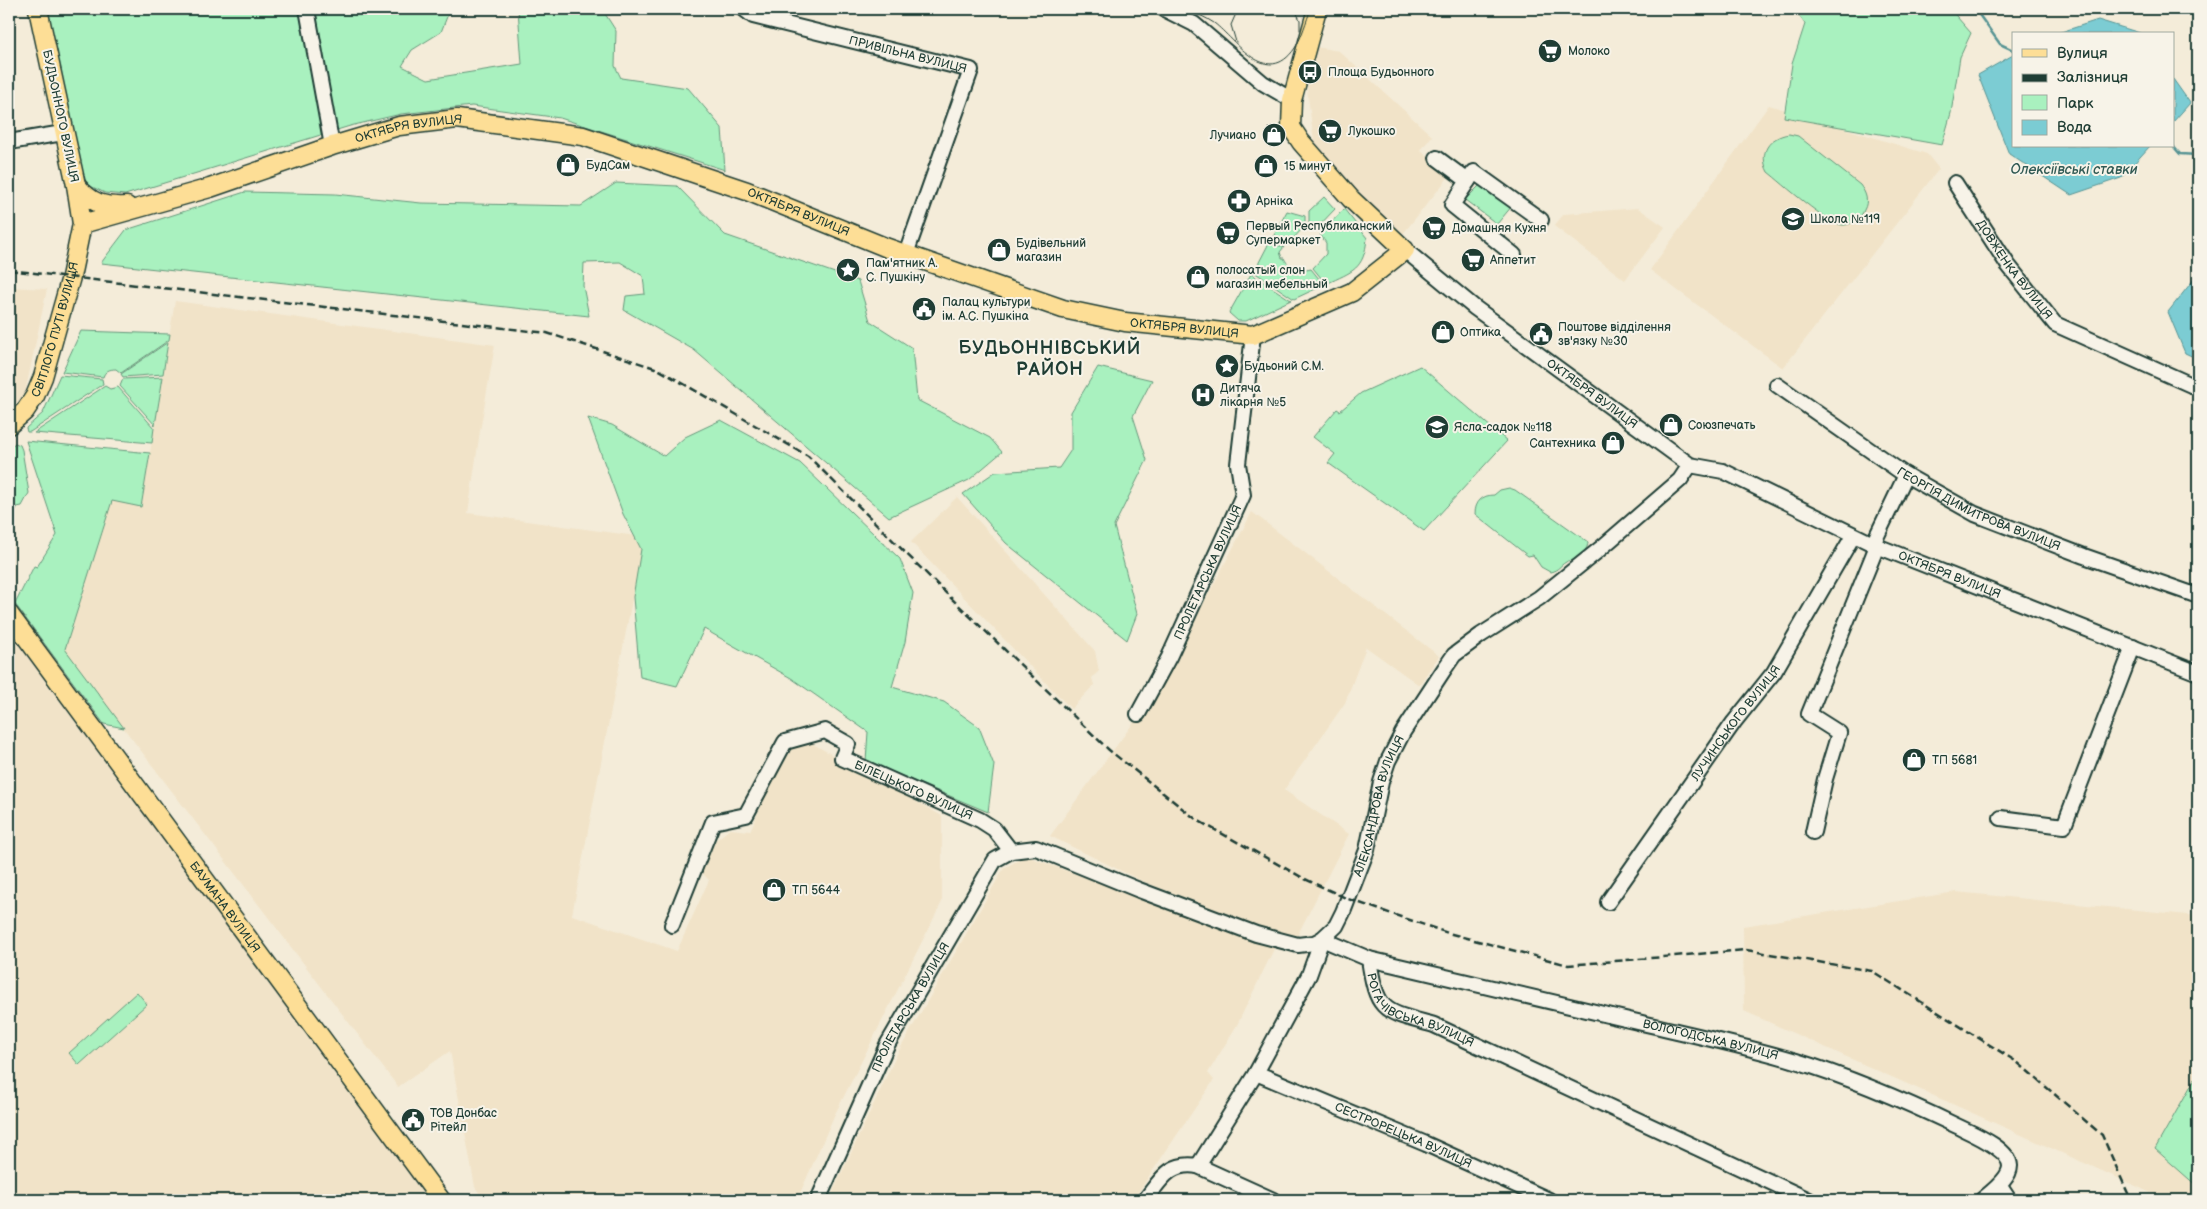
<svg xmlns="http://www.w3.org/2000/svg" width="2207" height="1209" viewBox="0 0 2207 1209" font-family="'Balsamiq Sans',sans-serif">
	<rect width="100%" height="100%" fill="#f4ecd9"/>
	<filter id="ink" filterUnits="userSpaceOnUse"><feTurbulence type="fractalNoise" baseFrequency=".02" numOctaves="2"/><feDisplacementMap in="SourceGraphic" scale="10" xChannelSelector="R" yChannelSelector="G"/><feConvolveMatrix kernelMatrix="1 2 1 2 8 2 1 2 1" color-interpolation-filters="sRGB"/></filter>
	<g filter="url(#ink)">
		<path fill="#f1e3c8" d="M1316,47l23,4 93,85 -11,14 29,25 -48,60 -87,-85 -8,-61z
			M1769,105l158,49 12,15 -156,199 -133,-98z
			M1638,208l27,19 -40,53 -71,-54 10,-12z
			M9,287l38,2 -23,109 -15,12z
			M175,301l320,44 -15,86 -12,82 176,24 -72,378 105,36 32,-71 -8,-8 15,-32 14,-11 20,2 36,-82 27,-5 129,72v86l-108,214 -37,84h-313l-9,-13 -25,-136 -52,36 -334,-437 48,-150 29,7z
			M957,497l138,154 4,20 -7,7 2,7 -23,24 -160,-167z
			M1252,512l187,144 -20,29 -53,-38 -21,56 -61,87 65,44 -54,106 -153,-59 -92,-45 109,-148z
			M9,623l426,577h-426z
			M1026,856l249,91 -38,78 -29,48 6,7 -81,120h-304l68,-146 107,-186z
			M1956,892l242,24v284h-31l-423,-189 -1,-85z"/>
		<path fill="#a9f1bf" stroke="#64977a" d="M45,9h405l-9,23 -29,18 -10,16 26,13 94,-15 -4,-55h84l14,22 -1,35 6,12 67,10 34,40 3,42 -165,-52 -88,-12 -71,8 -51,12 -225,69 -20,-2 -21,-10z
			M1794,9h156l21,24 -11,24 -9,56 -9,32 -158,-28 8,-53 13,-40z
			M1789,134l9,2 62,49c6,8 9,16 4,25 -3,8 -12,15 -21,15 -15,0 -61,-42 -75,-53 -10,-19 1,-35 21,-38z
			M616,183l61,3 48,49 133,46 12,40 42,27 5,52 73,38 12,14 -33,28 -80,37 -195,-167 -70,-40 2,-14 19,-2 -2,-18 -23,-14 -36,1 -1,23 6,30 -488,-53 25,-33 119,-38 90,2 86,9 160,3z
			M1481,184l31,22 -15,18 -32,-24z
			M1324,197l11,12 -20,21 -6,-4v-15z
			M1344,209l23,29c-3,32 -14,33 -41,46l-13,-16 13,-14v-11l-6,-9z
			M1287,211l18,5v10l-17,18 -16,-5z
			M1269,243l15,4 -4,5 2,6h2c6,12 15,14 27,11l13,16 -30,14 -40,-27z
			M1251,274l40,26 -45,21h-8l-9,-8z
			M81,331l89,3 -1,6 -48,33 -5,-4c-7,0 -11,2 -13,8l-41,-5z
			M168,342l-5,32 -40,3 -2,-3z
			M1420,366l87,75 -83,90 -96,-68 7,-9 -22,-17 24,-28 3,2 21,-18z
			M1098,367l54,13 -19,36 14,44 -33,66 23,88 -10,26 -121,-97 -43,-49 32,-22 64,-4 12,-18v-38z
			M60,375l42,4 1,5 -73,48h-3l-1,-4 17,-15z
			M163,377l-8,48 -35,-39 3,-7z
			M105,386l5,3 8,-2 36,41 -2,15 -118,-10z
			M588,418l24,7 52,31 21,-19 36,-17 79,43 100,96 13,34 -8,49 -13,45 52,15 35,25 15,38 -6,47 -122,-51 2,-29 -77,-54 -87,-49 -27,57 -37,-9 -7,-80 8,-48 -18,-35z
			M26,441l124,12 -9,54 -29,-6 -47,148 59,79 -20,-4 -89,-120 19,-38 3,1 20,-32z
			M15,443l5,2 2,5 7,43 -7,13 -5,1 -8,19v-78z
			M1509,488l6,2 73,52c0,7 -7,15 -14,18 -6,2 -4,-1 -8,2 -7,4 -7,8 -16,10l-9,-5 -8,-12 -5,1 -53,-42c0,-12 7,-19 19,-19l6,-5z
			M137,992l10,12 -68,61 -10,-12z
			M2198,1073v114l-43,-38z"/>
		<path fill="#7bccd3" stroke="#569393" d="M2098,20l42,13 1,1h-86z
			M2013,55v91h137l-29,32 -50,17 -62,-41 -31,-79z
			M2173,79l17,24 -17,19z
			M2198,274v85l-13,-6 -17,-41z"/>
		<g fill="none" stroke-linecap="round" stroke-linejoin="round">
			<path stroke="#569393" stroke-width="2.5" d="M1975,9l25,35 13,6
				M2173,146l7,8 18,1"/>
			<g stroke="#1f3d34" stroke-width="18">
				<g id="minor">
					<path d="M307,9l25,137"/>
					<path id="s1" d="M744,9l9,7 218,54 -65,184"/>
					<path d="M1164,9l30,15 69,59 29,17"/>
					<path d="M9,142l54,-9"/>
					<path d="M1437,158l31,23 -16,24 62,50"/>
					<path d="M1468,181l6,-9 67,48"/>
					<path id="s2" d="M1955,183l53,82 47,59 143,64"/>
					<path id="s3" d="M1405,250l70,58 215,157 33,6 154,75 321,127"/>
					<path id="s4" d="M1777,385l127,89 71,40 109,42 114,40"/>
					<path d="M1873,544l33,-69"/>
					<path id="s5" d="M1138,714l31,-57 74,-162 -5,-31 15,-129"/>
					<path d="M2001,818l63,8 69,-179"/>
					<path d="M1813,832l12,-53 14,-46 -30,-19 68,-168"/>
					<path id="s6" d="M1608,902l126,-180 40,-50 79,-136"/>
					<path id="s7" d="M672,925l41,-103 33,-7 39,-73 40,-11 23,13 -6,14 138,62 14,9 17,22"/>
					<path id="s8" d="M1369,959c91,21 182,42 273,64 51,12 103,23 154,38 56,17 109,40 161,65 14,7 52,22 53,40 0,13 -19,26 -28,34"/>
					<path id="s9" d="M1256,1073l170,71 123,56"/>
					<path d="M1198,1166l75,34"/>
					<path d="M1999,1185l10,15"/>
					<path id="s10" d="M818,1200l69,-155 108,-185 16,-9 25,-3 103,42 117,44 42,11 16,-2 8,-4 47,20c8,55 15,52 65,66l375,175"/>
					<path id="s11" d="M1145,1200c16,-20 24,-39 53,-34l58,-93 53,-98 13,-36 14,-13 7,-14 24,-62 14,-68 7,-21 15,-29 42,-64 9,-13 27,-20 58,-37 61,-49 80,-69 10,-15"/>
				</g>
			</g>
			<g stroke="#1f3d34" stroke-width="21">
				<g id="major">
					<path d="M76,185c16,19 27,22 51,21"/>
					<path id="s12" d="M82,224l128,-36 122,-42 67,-20 58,-7 126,17 164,55 138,56 178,62 62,13 128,13 99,-43 53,-42 -54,-51 -50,-57 -10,-15 1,-27 25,-91"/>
					<path id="s13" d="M9,425l16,-14 10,-15 8,-19 28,-100 11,-53 -6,-39 -38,-176"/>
					<path id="s14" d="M9,614l432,586"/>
				</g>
			</g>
			<use href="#minor" stroke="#f7f3e8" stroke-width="14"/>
			<use href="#major" stroke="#fdde96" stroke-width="18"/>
			<path stroke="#1f3d34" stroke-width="1" d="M1186,9c9,4 19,8 28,14 22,17 53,66 81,25 7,-11 11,-27 16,-39
				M1295,9l5,11v10
				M1236,42l-5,-17 7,-16"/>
			<path stroke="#1f3d34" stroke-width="2.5" stroke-dasharray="8 4" stroke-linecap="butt" d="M9,270l538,63 111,36 150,87 143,142 158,152 88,70 108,59 43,20 100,34 120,32 178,-15 126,21 145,91 85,73 29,65"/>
		</g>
	</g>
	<defs>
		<g id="supermarket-disc" transform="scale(1.25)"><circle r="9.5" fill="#1f3d34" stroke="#f7f3e8"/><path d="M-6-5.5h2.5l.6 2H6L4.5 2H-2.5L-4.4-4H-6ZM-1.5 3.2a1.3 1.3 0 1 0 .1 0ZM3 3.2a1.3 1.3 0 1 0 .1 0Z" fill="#fff"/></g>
		<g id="bus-disc" transform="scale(1.25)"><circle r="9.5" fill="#1f3d34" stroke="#f7f3e8"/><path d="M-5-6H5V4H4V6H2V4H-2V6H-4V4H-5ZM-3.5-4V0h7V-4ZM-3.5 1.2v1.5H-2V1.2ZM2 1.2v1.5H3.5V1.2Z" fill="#fff"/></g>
		<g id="shop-disc" transform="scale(1.25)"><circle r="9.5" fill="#1f3d34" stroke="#f7f3e8"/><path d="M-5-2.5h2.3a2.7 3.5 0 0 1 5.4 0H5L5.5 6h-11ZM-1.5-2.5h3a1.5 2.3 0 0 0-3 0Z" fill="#fff"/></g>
		<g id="pharmacy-disc" transform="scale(1.25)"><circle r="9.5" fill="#1f3d34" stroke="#f7f3e8"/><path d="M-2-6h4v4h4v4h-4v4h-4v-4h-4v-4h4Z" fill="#fff"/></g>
		<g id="school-disc" transform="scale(1.25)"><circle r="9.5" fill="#1f3d34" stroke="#f7f3e8"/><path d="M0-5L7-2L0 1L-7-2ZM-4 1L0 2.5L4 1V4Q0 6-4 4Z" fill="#fff"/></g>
		<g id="sight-disc" transform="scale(1.25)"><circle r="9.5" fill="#1f3d34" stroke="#f7f3e8"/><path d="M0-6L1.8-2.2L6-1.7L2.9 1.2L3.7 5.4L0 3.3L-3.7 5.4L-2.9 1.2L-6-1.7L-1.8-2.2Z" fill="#fff"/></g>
		<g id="civic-disc" transform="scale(1.25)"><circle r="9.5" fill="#1f3d34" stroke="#f7f3e8"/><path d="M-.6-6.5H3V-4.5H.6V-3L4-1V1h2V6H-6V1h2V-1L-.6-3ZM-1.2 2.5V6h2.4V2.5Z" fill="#fff"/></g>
		<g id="hospital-disc" transform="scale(1.25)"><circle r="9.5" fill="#1f3d34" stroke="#f7f3e8"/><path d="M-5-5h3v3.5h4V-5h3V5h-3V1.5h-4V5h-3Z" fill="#fff"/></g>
	</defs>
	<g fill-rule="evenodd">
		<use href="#supermarket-disc" x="1550" y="51"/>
		<use href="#bus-disc" x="1310" y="72"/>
		<use href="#supermarket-disc" x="1330" y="131"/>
		<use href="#shop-disc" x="1274" y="135"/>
		<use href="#shop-disc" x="568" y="165"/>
		<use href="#shop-disc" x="1266" y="166"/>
		<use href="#pharmacy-disc" x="1239" y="201"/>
		<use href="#school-disc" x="1793" y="219"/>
		<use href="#supermarket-disc" x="1434" y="228"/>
		<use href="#supermarket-disc" x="1228" y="233"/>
		<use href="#shop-disc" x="999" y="250"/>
		<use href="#supermarket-disc" x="1473" y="260"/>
		<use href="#sight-disc" x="848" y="270"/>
		<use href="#shop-disc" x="1198" y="277"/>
		<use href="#civic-disc" x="924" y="309"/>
		<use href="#shop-disc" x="1443" y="332"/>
		<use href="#civic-disc" x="1541" y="334"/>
		<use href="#sight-disc" x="1227" y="366"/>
		<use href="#hospital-disc" x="1203" y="395"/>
		<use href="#shop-disc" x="1671" y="425"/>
		<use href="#school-disc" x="1437" y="427"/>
		<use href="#shop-disc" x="1613" y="443"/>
		<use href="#shop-disc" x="1914" y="760"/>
		<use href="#shop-disc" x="774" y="890"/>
		<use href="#civic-disc" x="413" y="1120"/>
	</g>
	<g text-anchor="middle" stroke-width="4" stroke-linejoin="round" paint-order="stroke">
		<g font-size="12" fill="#1f3d34" stroke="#f7f3e8" text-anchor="start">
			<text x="1568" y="55">Молоко</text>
			<text x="1328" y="76">Площа Будьонного</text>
			<text x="1348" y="135">Лукошко</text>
			<text x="1256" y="139" text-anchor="end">Лучиано</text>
			<text x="586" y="169">БудСам</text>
			<text x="1284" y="170">15 минут</text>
			<text x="1256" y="205">Арніка</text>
			<text x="1810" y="223">Школа №119</text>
			<text x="1246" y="230">Первый Республиканский<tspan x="1246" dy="14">Супермаркет</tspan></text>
			<text x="1452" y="232">Домашняя Кухня</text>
			<text x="1016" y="247">Будівельний<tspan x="1016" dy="14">магазин</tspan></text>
			<text x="1490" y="264">Аппетит</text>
			<text x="866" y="267">Пам'ятник А.<tspan x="866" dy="14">С. Пушкіну</tspan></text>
			<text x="1216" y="274">полосатый слон<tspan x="1216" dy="14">магазин мебельный</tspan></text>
			<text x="942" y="306">Палац культури<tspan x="942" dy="14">ім. А.С. Пушкіна</tspan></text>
			<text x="1558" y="331">Поштове відділення<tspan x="1558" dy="14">зв'язку №30</tspan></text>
			<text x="1460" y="336">Оптика</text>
			<text x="1244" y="370">Будьоний С.М.</text>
			<text x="1220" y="392">Дитяча<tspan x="1220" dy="14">лікарня №5</tspan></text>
			<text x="1688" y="429">Союзпечать</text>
			<text x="1454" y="431">Ясла-садок №118</text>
			<text x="1596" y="447" text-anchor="end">Сантехника</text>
			<text x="1932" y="764">ТП 5681</text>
			<text x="792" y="894">ТП 5644</text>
			<text x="430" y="1117">ТОВ Донбас<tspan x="430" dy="14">Рітейл</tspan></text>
		</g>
		<g font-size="12" fill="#1f3d34" stroke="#f7f3e8">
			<text dy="4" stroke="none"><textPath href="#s1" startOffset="171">ПРИВІЛЬНА ВУЛИЦЯ</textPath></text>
			<text transform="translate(61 116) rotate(78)" y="4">БУДЬОННОГО ВУЛИЦЯ</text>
			<text dy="4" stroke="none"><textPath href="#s12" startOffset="341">ОКТЯБРЯ ВУЛИЦЯ</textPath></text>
			<text dy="4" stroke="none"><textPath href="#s12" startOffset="746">ОКТЯБРЯ ВУЛИЦЯ</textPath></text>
			<text dy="4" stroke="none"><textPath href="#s2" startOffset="105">ДОВЖЕНКА ВУЛИЦЯ</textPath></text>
			<text dy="4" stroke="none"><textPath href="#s12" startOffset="1151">ОКТЯБРЯ ВУЛИЦЯ</textPath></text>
			<text dy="4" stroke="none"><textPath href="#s13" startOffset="109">СВІТЛОГО ПУТІ ВУЛИЦЯ</textPath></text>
			<text dy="4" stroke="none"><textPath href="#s3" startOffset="236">ОКТЯБРЯ ВУЛИЦЯ</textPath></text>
			<text dy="4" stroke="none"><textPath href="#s4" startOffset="238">ГЕОРГІЯ ДИМИТРОВА ВУЛИЦЯ</textPath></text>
			<text dy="4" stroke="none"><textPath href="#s5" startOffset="158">ПРОЛЕТАРСЬКА ВУЛИЦЯ</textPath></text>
			<text dy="4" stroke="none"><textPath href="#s3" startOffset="640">ОКТЯБРЯ ВУЛИЦЯ</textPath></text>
			<text dy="4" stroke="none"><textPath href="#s6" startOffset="220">ЛУЧИНСЬКОГО ВУЛИЦЯ</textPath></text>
			<text dy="4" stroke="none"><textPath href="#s7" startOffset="389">БІЛЕЦЬКОГО ВУЛИЦЯ</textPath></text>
			<text dy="4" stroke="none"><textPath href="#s11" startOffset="474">АЛЕКСАНДРОВА ВУЛИЦЯ</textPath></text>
			<text dy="4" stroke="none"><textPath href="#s14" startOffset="364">БАУМАНА ВУЛИЦЯ</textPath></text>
			<text dy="4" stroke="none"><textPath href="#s10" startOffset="214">ПРОЛЕТАРСЬКА ВУЛИЦЯ</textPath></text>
			<text dy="4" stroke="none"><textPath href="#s10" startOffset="864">РОГАЧІВСЬКА ВУЛИЦЯ</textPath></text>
			<text dy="4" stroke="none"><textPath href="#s8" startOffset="351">ВОЛОГОДСЬКА ВУЛИЦЯ</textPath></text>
			<text dy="4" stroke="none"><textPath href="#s9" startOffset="160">СЕСТРОРЕЦЬКА ВУЛИЦЯ</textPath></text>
		</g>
		<g font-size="14" font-style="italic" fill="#315a54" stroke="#f7f3e8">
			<text x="2074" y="174">Олексіївські ставки</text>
		</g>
		<g font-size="18" font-weight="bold" letter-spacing="1" fill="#1f3d34" stroke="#f7f3e8">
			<text x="1050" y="354">БУДЬОННІВСЬКИЙ<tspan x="1050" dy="21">РАЙОН</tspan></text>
		</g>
	</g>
	<rect width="2207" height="1209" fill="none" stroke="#f7f3e8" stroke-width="30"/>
	<rect x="15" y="15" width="2177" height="1179" fill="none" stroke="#1f3d34" stroke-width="2" filter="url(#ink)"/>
	<rect x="2012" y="32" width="162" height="115" fill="#f7f3e8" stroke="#a1aaa0"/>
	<rect x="2022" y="49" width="25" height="8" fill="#fdde96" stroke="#a1aaa0"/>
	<text x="2057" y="58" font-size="15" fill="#1f3d34">Вулиця</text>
	<rect x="2022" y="74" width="25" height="8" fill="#1f3d34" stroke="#a1aaa0"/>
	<text x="2057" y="82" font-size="15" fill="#1f3d34">Залізниця</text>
	<rect x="2022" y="95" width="25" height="15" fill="#a9f1bf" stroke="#a1aaa0"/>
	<text x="2057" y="108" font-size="15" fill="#1f3d34">Парк</text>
	<rect x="2022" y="120" width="25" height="15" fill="#7bccd3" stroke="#a1aaa0"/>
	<text x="2057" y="132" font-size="15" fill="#1f3d34">Вода</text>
</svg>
